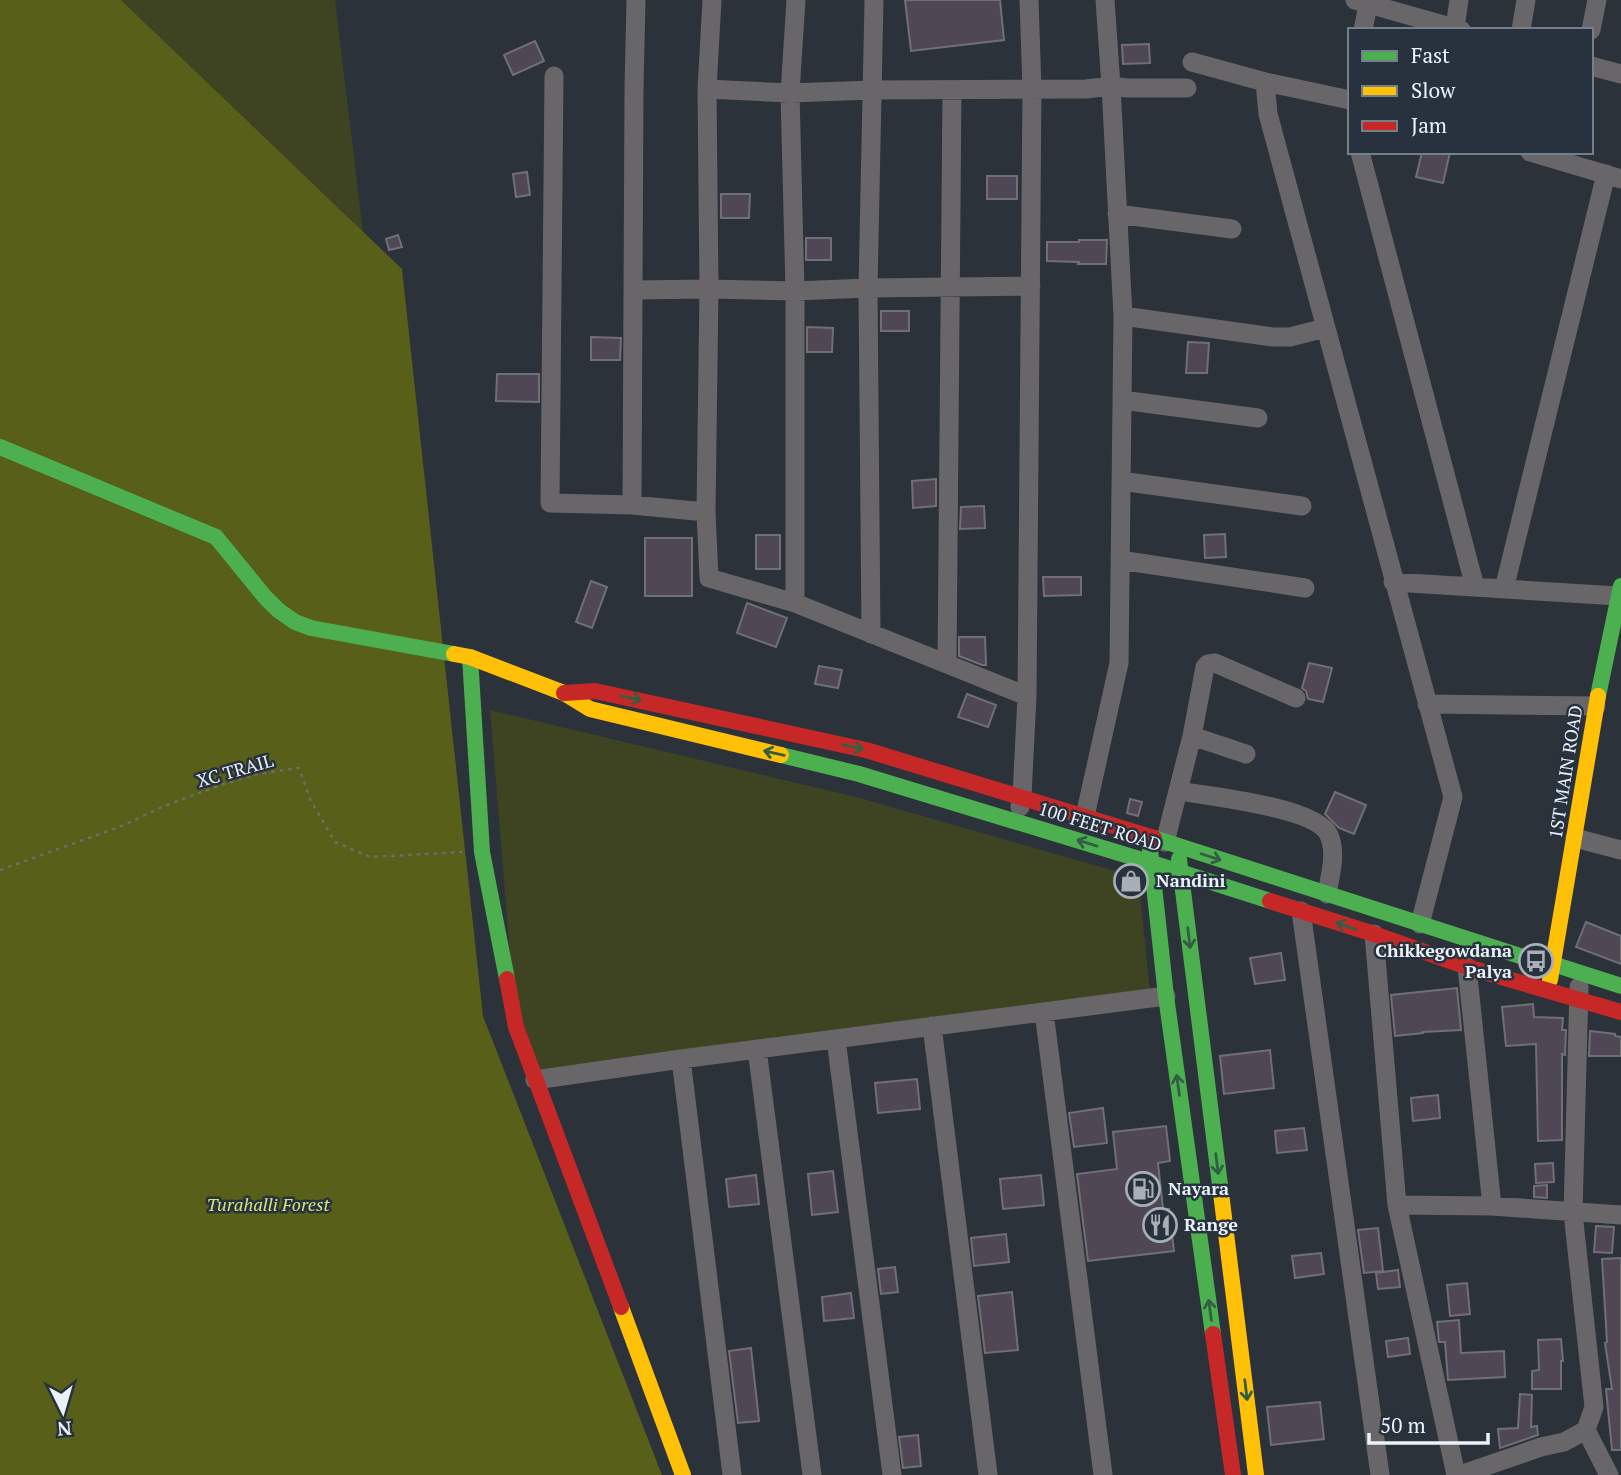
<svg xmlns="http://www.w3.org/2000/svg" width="1621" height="1475" viewBox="0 0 1621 1475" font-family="'PT Serif',serif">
	<rect width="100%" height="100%" fill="#2c3239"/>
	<path fill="#3e4421" d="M121,0h214l28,232z
		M490,710l366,87 259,74 2,19 23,5 10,96 -613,80 -22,-57z"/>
	<path fill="#575f18" d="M0,0h121l281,269 81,747 179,459h-662z"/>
	<path fill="#4f4754" stroke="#706f75" stroke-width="2" d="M905,0h95l4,40 -93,11z
		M535,41l9,20 -31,14 -9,-20z
		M1149,44l1,19 -27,1 -1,-19z
		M1422,152h28l-7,31 -27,-6z
		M527,172l3,23 -14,2 -3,-23z
		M987,176h30v23h-30z
		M721,194h29l-1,24h-28z
		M398,235l4,12 -13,3 -3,-11z
		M806,238h25v22h-25z
		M1079,240h28l-1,24h-28l1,-2 -32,-1v-19h32z
		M881,311h28v20h-28z
		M807,327l26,1 -1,24h-25z
		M591,337l30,1 -1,22h-29z
		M1188,342l21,1 -2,30h-21z
		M497,374h42v28l-43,-1z
		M936,479v27l-23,2 -1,-27z
		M984,506l1,22 -25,1 1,-22z
		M1225,534l1,23 -21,1 -1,-23z
		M756,535h24v34h-24z
		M645,538h47v58h-47z
		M1043,577h38v18l-37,1z
		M591,581l16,6 -15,41 -16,-6z
		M747,603l40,15 -11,29 -39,-14z
		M959,637h26l1,28h-4l-23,-9z
		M1309,663l23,5 -9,34 -15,-3 -2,-8 -4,-3z
		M819,666l23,4 -4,18 -23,-4z
		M967,694l29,11 -8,22 -30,-10z
		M1335,792l31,13 -12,29 -15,-6 -14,-14z
		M1130,799l12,3 -4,14 -11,-3z
		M1586,922l35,14v28l-45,-17z
		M1281,953l4,27 -30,4 -5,-26z
		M1457,988l4,42 -38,2v1l-28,3 -4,-41z
		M1533,1004l1,13 29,1 -1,12h4l-1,25 -3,-1v86l-24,1 -2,-97 -30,2 -4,-39z
		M1590,1031l25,3v2l6,1v19h-32z
		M1270,1050l4,38 -50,6 -4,-38z
		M917,1079l3,30 -42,4 -3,-30z
		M1438,1095l2,23 -27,3 -2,-23z
		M1103,1108l4,35 -33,4 -5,-34z
		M1166,1126l4,35 -12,2 5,46h6l5,42 -86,10 -11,-87 40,-5 -4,-37z
		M1304,1128l3,22 -30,3 -2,-22z
		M1553,1163l1,19 -18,1 -1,-19z
		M833,1171l5,41 -26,3 -4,-41z
		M756,1175l3,29 -30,3 -3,-28z
		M1041,1175l3,30 -41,4 -3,-30z
		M1547,1185v13l-13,-1v-11z
		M1596,1226l18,1 -2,26 -18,-1z
		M1378,1228l5,43 -19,2 -6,-43z
		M1006,1234l3,28 -35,4 -3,-28z
		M1321,1253l3,21 -29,4 -3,-22z
		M1621,1258v192h-9l-6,-61h6l-7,-46 2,-1 -5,-83z
		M895,1267l3,25 -17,2 -3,-25z
		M1398,1270l2,17 -22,2 -2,-16z
		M1467,1283l3,31 -20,2 -3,-31z
		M1012,1292l6,58 -33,3 -7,-57z
		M851,1293l3,25 -30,3 -2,-24z
		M1459,1320l2,33 43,-2 1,26 -57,3 -3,-38h-6l-2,-20z
		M1408,1338l2,16 -22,3 -2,-16z
		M1561,1339l2,22h-2v28h-29v-18l7,-1 -1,-30z
		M751,1348l8,73 -21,2 -9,-72z
		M1520,1394l12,1 -1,32 6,-1 1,9 -38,13 -2,-19 20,-1z
		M1320,1402l4,37 -53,6 -4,-38z
		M918,1435l3,31 -18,2 -4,-31z"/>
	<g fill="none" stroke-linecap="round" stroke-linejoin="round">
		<path stroke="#6c6d6f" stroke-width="2.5" stroke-dasharray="3.5 5" stroke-linecap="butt" d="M0,870l119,-43 48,-22 51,-19 39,-12 42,-6 11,31 25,43 35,15 92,-5"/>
		<path stroke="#686669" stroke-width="19" d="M1355,0l106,30
			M1455,28l4,-28
			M1363,30l6,-30
			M1521,30l5,-30
			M1591,30l6,-30
			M1192,62l73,20
			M1591,66l30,8
			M554,76l-4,427 82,2 74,7 3,66 86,25 232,93
			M707,89l83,4 82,-3 214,-1 25,-3 -6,-86
			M1350,100l-85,-18 3,32 185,683 -33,127
			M1360,152l115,435
			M1530,152l91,27
			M1117,214l115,15
			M633,290l76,-1 86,2 73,-3 163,-2
			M1123,316l-12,-230 16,2h60
			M1122,400l136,18
			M1121,481l181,25
			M632,505l2,-417 2,-88
			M706,512l3,-223 -2,-200 5,-89
			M1120,560l185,28
			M1393,582l225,14
			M1504,589l102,-415
			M795,603v-312l-5,-198 6,-93
			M871,634l-3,-346 6,-288
			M947,664l5,-574
			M1427,704l169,2
			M1192,736l54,18
			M1179,791c30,5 138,16 150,44 8,19 1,40 -2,59
			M1020,807l2,-11 5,-100 5,-607 -3,-89
			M1085,816l34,-153 4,-347 150,21h17l35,-9
			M1575,838l46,12
			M1165,842l27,-106 13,-69 3,-3 7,-1 81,35
			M1301,911l79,564
			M1374,934l23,271 59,270
			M1467,967l25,239
			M1044,1012l59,463
			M932,1026l56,449
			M836,1039l56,436
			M757,1049l55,426
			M681,1059l51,416
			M535,1080l146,-21 485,-63
			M1397,1205l95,1 129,9
			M1586,1430l23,45
			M1460,1475l81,-28 23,-5 22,-12 8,-23 -21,-194 6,-226"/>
		<path stroke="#4caf50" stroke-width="16" d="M0,447l216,90 49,60 13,13 17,12 16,6 143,26
			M470,657l12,195 25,127
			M1598,696l23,-110
			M781,755l78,19 293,89 118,38
			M1154,838l382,123 17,3 68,22
			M1150,849l16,147 47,338
			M1179,859l42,334"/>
		<path stroke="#ffc107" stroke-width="16" d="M454,654l16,3 94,36 26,16 191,46
			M1550,980l48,-284
			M1221,1193l35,282
			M621,1307l62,168"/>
		<path stroke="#c62828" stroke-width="16" d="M564,693l31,-2 271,59 288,88
			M1270,901l104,33 93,33 154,45
			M507,979l9,48 105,280
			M1213,1334l20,141"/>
	</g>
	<defs><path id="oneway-shaft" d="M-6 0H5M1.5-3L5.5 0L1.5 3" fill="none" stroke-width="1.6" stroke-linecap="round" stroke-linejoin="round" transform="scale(1.75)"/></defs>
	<g stroke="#345e44">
		<use href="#oneway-shaft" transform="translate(631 698) rotate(12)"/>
		<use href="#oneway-shaft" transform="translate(853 747) rotate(12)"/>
		<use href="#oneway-shaft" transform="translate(774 753) rotate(-167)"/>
		<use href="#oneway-shaft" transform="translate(1087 843) rotate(-163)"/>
		<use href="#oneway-shaft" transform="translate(1211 857) rotate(18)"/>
		<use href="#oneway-shaft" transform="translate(1346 926) rotate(-162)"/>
		<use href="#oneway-shaft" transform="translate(1189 938) rotate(83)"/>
		<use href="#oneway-shaft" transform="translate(1178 1085) rotate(-98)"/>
		<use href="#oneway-shaft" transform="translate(1217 1164) rotate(83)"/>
		<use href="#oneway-shaft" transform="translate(1210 1310) rotate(-98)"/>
		<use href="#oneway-shaft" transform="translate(1246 1390) rotate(83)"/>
	</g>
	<defs>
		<g id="shop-ring" transform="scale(1.75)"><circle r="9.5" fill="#27323e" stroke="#a8afb6" stroke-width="1.5"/><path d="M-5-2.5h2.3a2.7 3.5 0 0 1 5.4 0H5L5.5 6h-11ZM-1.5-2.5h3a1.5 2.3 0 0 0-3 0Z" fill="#a8afb6"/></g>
		<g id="bus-ring" transform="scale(1.75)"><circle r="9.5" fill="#27323e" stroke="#a8afb6" stroke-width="1.5"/><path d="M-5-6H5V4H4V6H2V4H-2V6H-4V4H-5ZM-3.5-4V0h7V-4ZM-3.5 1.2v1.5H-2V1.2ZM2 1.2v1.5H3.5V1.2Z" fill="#a8afb6"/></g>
		<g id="fuel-ring" transform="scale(1.75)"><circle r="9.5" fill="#27323e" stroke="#a8afb6" stroke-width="1.5"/><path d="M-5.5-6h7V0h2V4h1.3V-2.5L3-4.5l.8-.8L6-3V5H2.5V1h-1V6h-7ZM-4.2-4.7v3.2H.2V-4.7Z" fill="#a8afb6"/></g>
		<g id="restaurant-ring" transform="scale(1.75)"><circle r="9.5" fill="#27323e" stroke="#a8afb6" stroke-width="1.5"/><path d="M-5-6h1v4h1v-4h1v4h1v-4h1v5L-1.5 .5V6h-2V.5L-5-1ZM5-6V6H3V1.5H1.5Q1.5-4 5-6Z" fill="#a8afb6"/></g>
	</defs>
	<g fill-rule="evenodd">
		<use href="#shop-ring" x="1131" y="881"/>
		<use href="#bus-ring" x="1536" y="961"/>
		<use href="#fuel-ring" x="1143" y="1189"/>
		<use href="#restaurant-ring" x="1160" y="1225"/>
	</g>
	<g text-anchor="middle" stroke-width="5" stroke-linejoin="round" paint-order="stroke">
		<g font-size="18" fill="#eaf2fa" stroke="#27323e">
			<text transform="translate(235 771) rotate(-16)" y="6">XC TRAIL</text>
			<text transform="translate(1566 772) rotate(-81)" y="6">1ST MAIN ROAD</text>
			<text transform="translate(1100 827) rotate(17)" y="6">100 FEET ROAD</text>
		</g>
		<g font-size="18" font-weight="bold" fill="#eaf2fa" stroke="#27323e" text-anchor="start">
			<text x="1156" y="887">Nandini</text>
			<text x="1512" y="957" text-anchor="end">Chikkegowdana<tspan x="1512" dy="21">Palya</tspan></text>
			<text x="1168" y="1195">Nayara</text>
			<text x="1184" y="1231">Range</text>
		</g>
		<g font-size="18" font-style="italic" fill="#d6e47a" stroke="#27323e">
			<text x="268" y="1211">Turahalli Forest</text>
		</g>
	</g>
	<rect x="1348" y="28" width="245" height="126" fill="#27323e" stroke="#757f89" stroke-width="2"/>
	<rect x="1362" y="51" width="35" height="10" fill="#4caf50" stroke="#757f89" stroke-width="2"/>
	<text x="1411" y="63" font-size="21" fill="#eaf2fa">Fast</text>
	<rect x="1362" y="86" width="35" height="10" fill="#ffc107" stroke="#757f89" stroke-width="2"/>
	<text x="1411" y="98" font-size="21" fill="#eaf2fa">Slow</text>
	<rect x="1362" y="121" width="35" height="10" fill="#c62828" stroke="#757f89" stroke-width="2"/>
	<text x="1411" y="133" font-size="21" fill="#eaf2fa">Jam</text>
	<g transform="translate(63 1412) rotate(175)" stroke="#27323e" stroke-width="5" paint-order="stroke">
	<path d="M0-5L12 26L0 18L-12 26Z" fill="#eaf2fa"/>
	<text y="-10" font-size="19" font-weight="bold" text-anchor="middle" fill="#eaf2fa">N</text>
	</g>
	<path d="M1369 1433v10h119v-10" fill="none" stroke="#eaf2fa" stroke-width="3.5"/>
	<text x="1380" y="1433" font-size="21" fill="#eaf2fa" stroke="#27323e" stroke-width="5" paint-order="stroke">50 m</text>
</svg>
